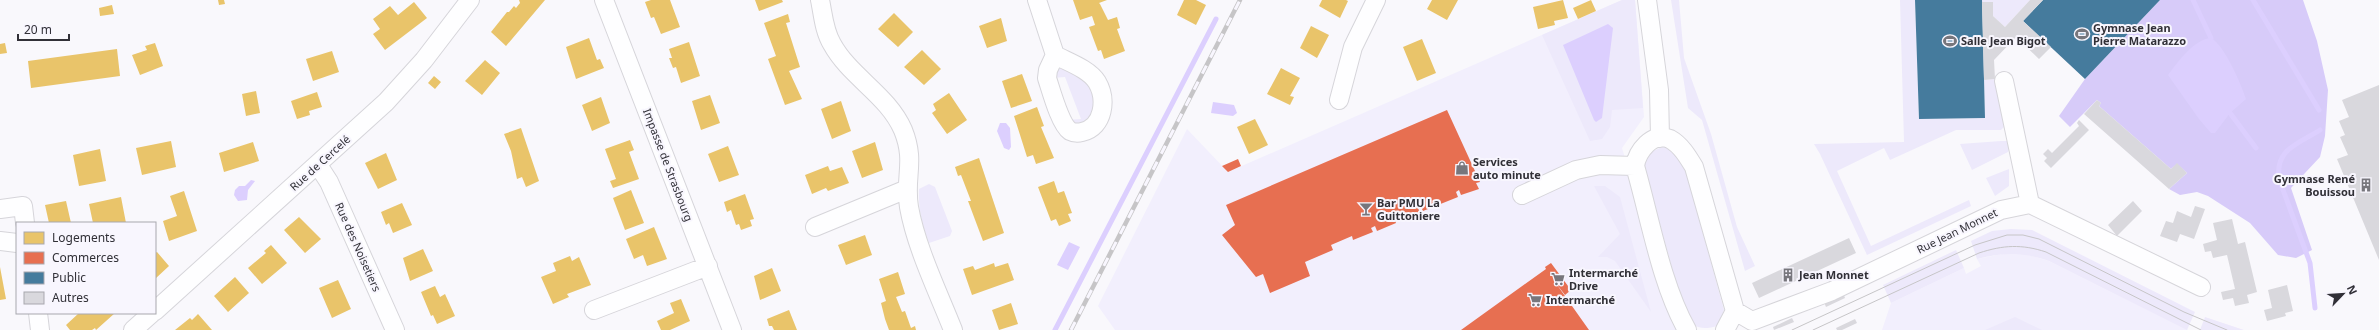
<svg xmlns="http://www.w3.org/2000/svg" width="2379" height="330" viewBox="0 0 2379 330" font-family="'Noto Sans',sans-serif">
	<rect width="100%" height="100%" fill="#f9f8fc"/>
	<path fill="#f2effd" d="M1622,0h13l9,117 -22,31 56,182h-563l-17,-24 89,-177 41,43z
		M2007,253l18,1 24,7 139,69h-306l9,-27 73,-35 2,6 15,-8 -4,-7z"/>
	<path fill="#ede9fb" d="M1622,0h13l8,108 -31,2 -2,17 -8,12 -12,2 -48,-106z
		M1671,0h8l5,58 27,76 26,93 18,39 -10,5 -43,-151 -14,-12z
		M1900,0h15l4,119 66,-1 -1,-38 11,-1 11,42 -1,5 -4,4h-45l-66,30 -6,-12 -47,23 34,75 98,-46 2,6 -104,49 -47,-101 -6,-10 90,-2z
		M1982,0h48l-25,27 -12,-11 -1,-14h-10z
		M1070,67l24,19 3,25 -16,15 -14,-6 14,-1 -16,-42 -12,1 2,-8z
		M2001,141h6l3,4 -2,7 -36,18 -12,-26z
		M1662,147l8,1 15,20 39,142 -6,16c-16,4 -24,3 -33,-11l-36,-130 -5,-21 7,-12z
		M2009,169v17l-14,10 -9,-18z
		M929,184l6,3 17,44 -2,5 -21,7c-7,-18 -11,-35 -10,-54z
		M1594,186h11l15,11 31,115 -36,-51 -8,-4h-9l22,-23z
		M2011,229l21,1 163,82 -8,18 -138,-69c-26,-9 -46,-9 -72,-2l-6,-18 21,-10z
		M1956,250l8,18 -73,35 -8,-18z
		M2015,317l27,13h-57z
		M2205,317l39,13h-44z"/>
	<path fill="#d7cbf9" d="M2160,0h143l14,41 11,49 -3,46 -5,21 -29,31 21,62 -16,8 -18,-3 -28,-32 -42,-27 -11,-4 -17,3 -11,-6 18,-16 -10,-9 -6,5 -72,-63 2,-3 -4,-3 -27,27 -11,-11 26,-37z"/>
	<path fill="#dccffe" d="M1608,24l5,4 -11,90 -6,4 -2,-2 -31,-75z
		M2211,38c14,8 30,46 35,61l-16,14 -15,20h-4l-12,-14 -31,-44c10,-13 26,-36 43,-37z
		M1213,102l21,3 3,8 -4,3 -22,-3z
		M1000,123h6l4,5 1,19 -2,3 -5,-2 -7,-17z
		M251,180l4,1 -7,9 -1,10 -9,1 -4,-6 1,-5 4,-4h6z
		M1069,242l11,5 -12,23 -11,-5z"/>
	<path fill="#e9c46a" d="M218,0h6l1,4 -6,1z
		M519,0h26l-39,46 -15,-14 16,-20h2l5,-6 2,2 4,-5z
		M651,0h19l10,27 -19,7 -7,-17 -3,1 -6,-16z
		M755,0h27l1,2 -24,9z
		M1073,0h34l-8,3 1,1 8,16 9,-3 3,11 -3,1 8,22 -21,8 -3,-9 -3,1 -9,-24 6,-2 -3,-9 -12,4z
		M1184,0h12l10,5 -10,20 -19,-10z
		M1322,0h24l2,1 -8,17 -21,-12z
		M1432,0h26l-11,20 -20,-11z
		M1563,0l5,18 -14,3 1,4 -17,4 -5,-22z
		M1591,0l5,11 -18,8 -5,-11z
		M414,2l13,16 -42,32 -12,-16 7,-5 -7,-10 17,-13 8,9z
		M112,5l2,9 -14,2 -1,-8z
		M894,13l19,19 -15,15 -20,-18z
		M788,14l2,8 -4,1 14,44 -11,4 13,28 -17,6 -17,-46 8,-3 -12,-33z
		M1001,18l6,23 -20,7 -8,-22z
		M1311,26l18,9 -12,23 -17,-10z
		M589,38l8,22 3,-1 4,9 -28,11 -10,-32z
		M1422,39l14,34 -19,8 -14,-34z
		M689,42l11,34 -19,7 -5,-16 -3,1 -4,-10h3l-3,-9z
		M5,43l2,10 -7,1v-10z
		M155,43l8,23 -23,9 -8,-20 15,-5 -2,-4z
		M117,49l3,27 -89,12 -3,-27z
		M922,50l19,19 -17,16 -20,-18z
		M332,51l7,21 -26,9 -7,-22z
		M485,60l15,13 -18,22 -17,-14z
		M1281,68l19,10 -10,18 4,1 -4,8 -23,-11z
		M1022,74l10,27 -21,7 -9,-27z
		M434,76l7,6 -6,7 -7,-6z
		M256,91l4,22 -14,3 -4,-22z
		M317,92l5,15 -13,4 1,4 -13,4 -6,-18z
		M949,93l18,27 -20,14 -15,-21 4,-3 -3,-6z
		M710,95l10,28 -19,7 -9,-29z
		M601,97l9,26 -18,8 -10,-26z
		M841,101l10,30 -19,8 -11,-30z
		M1037,107l7,19 -3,1 13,31 -18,6 -3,-9 -6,2 -13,-41z
		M1255,119l13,26 -19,9 -12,-27z
		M521,128l18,53 -13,6 -4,-10 -5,2 -6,-28 -7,-17z
		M630,140l4,10 -5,2 10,27 -26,9 -3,-7 6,-2 -11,-30z
		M171,141l5,26 -34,8 -6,-27z
		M253,142l6,19 -35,11 -5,-19z
		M875,142l8,28 -21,8 -10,-27z
		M728,146l11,29 -20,7 -11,-28z
		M100,149l6,32 -27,5 -6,-31z
		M386,153l11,27 -19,9 -13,-26z
		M979,158l25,75 -21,8 -15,-40h3l-10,-26 -3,1 -3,-9z
		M828,166l2,5 12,-4 7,16 -21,8 -2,-3 -14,6 -7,-19z
		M1054,181l4,12 6,-2 8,22 -4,1 3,7 -12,5 -3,-7 -5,2 -13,-34z
		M631,190l13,33 -19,7 -12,-32z
		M184,191l13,40 -28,10 -6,-20 14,-5 -7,-20z
		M745,194l9,25 -4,1 2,6 -11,4 -2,-6 -3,1 -5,-15 -4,2 -3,-10z
		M121,197l5,26h-33l-4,-19z
		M66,201l5,22h-22l-4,-18z
		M402,203l10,22 -19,8 -4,-10 -3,2 -5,-13z
		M299,217l22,22 -16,14 -21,-23z
		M654,227l13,32 -20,7 -4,-11 -9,4 -8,-20z
		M865,235l7,20 -26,10 -8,-20z
		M271,245l16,18 -25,21 -14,-16 18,-15 -2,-2z
		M423,249l10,22 -23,10 -7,-23z
		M157,252l12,14 -14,13v-26z
		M570,256l2,5 7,-4 12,28 -24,9 2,3 -16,7 -12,-27 15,-6 -3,-8z
		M994,263l1,4 13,-4 6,17 -42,15 -9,-26 10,-3 2,4z
		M0,267l6,32 -6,1z
		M772,268l9,23 -21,9 -6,-24z
		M898,272l7,22 -9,3 6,15 3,-1 6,17 4,-2 1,4h-27l-4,-11 -4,-16 5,-2 -7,-22z
		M235,277l14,16 -21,19 -14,-16z
		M338,280l13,29 -19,9 -13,-30z
		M435,286l5,11 5,-3 10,22 -18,8 -4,-9 -2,1 -10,-24z
		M681,299l9,22 -20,9h-9l-4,-9 17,-8 -4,-10z
		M1011,303l7,21 -19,6 -7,-20z
		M789,310l8,20h-23l-2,-4h-3l-2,-7z
		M79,313h36l-19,17 -1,-2 -3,2h-22l-4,-5z
		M198,314l14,16h-37l15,-12 2,2z"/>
	<path fill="#e76f51" d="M1447,110l33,72 -4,1 3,6 -18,6 -2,-5 -3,2 2,5 -35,14 -2,-4 -3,1 2,5 -21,8 -2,-4 -3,1 2,5 -19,8 -2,-5 -4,2 2,4 -20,8 -1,-4 -21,9 2,5 -28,12 5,14 -40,17 -7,-19 -7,3 -34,-42 13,-10 -9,-20z
		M1238,159l3,7 -13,6 -6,-6z
		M1551,263l20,27 -6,5 -10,-13 34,48h-128l85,-61 -1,-2z"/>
	<path fill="#457b9d" d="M1915,0h67l3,118 -66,1z
		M2043,0h117l-75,79 -62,-58z"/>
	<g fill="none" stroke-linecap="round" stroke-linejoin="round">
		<path stroke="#dccffe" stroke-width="5" d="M2193,0l18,38
			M2253,0l66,110
			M2230,113l26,35
			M2315,308l-5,-45 -31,-84c-4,-30 19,-35 41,-49
			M1055,330l161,-311"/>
	</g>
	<path fill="#d9d8dd" d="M2030,0h13l-20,21 28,26 -12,12 -23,-22 -22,23 1,19 -11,1 -2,-78h11v14l12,11z
		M2379,85v175l-42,-101 11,-4 -8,-18 5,-2 -6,-14 10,-4 -7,-17z
		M2097,100l4,3 -2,3 72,63 6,-6 10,10 -18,16 -85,-75z
		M2079,120l10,10 -38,38 -7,-7 3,-3 -4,-4 5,-5 4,4 27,-27 -2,-3z
		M2133,201l9,10 -25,25 -9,-11z
		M2195,206l10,3 -11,30 -14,-5 -3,8 -17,-6 6,-15 7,2 4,-12 14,6z
		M2232,219l6,25 7,-2 12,50 -10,3 2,8 -14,3 -2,-8 -10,2 -2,-8 14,-3 -8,-34 -14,3 -2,-7 -6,1 -2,-8 14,-4 -4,-17z
		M1849,238l7,15 -97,45 -7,-15z
		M2287,285l6,26 -8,2 1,3 -19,5 -3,-11 8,-2 -4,-18z
		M1843,293l2,5 -19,9 -2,-5z
		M1792,318l2,4 -20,8 -1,-3z
		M1855,319l2,4 -15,7h-5l-1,-2z"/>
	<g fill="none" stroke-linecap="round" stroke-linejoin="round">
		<g stroke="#d6d5da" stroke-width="20">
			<path id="street" d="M604,0l128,330
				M820,0c3,14 4,31 12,44 18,33 56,51 71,86 13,32 1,47 6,77 7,40 29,85 44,123
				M1037,0l18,55c13,7 34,14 42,27 10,17 7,45 -15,50 -4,1 -8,1 -12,-1 -10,-7 -19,-41 -23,-53l1,-8 7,-15
				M1647,0l12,90 1,48
				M2004,81l26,123
				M1339,100l14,-53 23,-47
				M318,165l11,17 66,148
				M1522,195l54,-25 24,-5 35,1
				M0,209l23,-3 2,17
				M815,227l92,-38
				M0,241l17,2
				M594,310l114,-44
				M155,311l231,-209 38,-42 46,-60
				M1735,311l17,10 80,-30 169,-81 29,-6 171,83
				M38,313l2,17
				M133,330l19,-17
				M1687,330c-26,-46 -37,-112 -52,-164 2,-14 17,-35 35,-27 11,6 18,18 24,28l41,144 -10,19"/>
		</g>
		<use href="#street" stroke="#fefeff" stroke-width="18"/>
		<path stroke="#c6c5c7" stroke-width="1" d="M1792,330l183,-85 32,-10h16l16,4 145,73 43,18
			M1813,330l166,-77c24,-8 43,-9 67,-1l155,78"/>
		<g stroke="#c6c5c7" stroke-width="4.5">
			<path id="rail" d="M1071,330l169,-330"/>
		</g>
		<use href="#rail" stroke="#f8f6fe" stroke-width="3" stroke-dasharray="9" stroke-linecap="butt"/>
	</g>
	<defs>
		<g id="stadium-bare" transform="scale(1.08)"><path d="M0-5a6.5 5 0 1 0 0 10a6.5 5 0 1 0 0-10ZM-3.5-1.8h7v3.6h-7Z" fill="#77767c" stroke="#f8f6fe" stroke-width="2.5" paint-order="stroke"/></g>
		<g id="shop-bare" transform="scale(1.08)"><path d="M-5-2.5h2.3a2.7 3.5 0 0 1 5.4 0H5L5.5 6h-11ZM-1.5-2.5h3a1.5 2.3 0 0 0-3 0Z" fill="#77767c" stroke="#f8f6fe" stroke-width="2.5" paint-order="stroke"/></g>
		<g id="building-bare" transform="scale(1.08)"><path d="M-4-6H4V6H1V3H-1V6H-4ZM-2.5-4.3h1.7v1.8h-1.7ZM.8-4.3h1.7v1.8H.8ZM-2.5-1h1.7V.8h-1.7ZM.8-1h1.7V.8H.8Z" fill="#77767c" stroke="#f8f6fe" stroke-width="2.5" paint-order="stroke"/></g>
		<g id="bar-bare" transform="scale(1.08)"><path d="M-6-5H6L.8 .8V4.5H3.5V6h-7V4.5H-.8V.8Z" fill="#77767c" stroke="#f8f6fe" stroke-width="2.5" paint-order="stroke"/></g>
		<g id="supermarket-bare" transform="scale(1.08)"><path d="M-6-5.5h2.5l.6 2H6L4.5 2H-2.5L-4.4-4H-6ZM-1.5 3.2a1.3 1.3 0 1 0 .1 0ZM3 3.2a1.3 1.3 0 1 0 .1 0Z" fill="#77767c" stroke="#f8f6fe" stroke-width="2.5" paint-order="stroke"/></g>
	</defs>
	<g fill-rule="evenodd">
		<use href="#stadium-bare" x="2082" y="34"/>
		<use href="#stadium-bare" x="1950" y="41"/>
		<use href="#shop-bare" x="1462" y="168"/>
		<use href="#building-bare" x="2366" y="185"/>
		<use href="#bar-bare" x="1366" y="209"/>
		<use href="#building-bare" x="1788" y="275"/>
		<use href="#supermarket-bare" x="1558" y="279"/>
		<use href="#supermarket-bare" x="1535" y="300"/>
	</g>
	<g text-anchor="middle" stroke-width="4" stroke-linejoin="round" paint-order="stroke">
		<g font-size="11" font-weight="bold" fill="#313037" stroke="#f8f6fe" text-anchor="start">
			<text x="2093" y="32">Gymnase Jean<tspan x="2093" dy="13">Pierre Matarazzo</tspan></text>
			<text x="1961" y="45">Salle Jean Bigot</text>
			<text x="1473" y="166">Services<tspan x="1473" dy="13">auto minute</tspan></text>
			<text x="2355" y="183" text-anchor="end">Gymnase René<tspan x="2355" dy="13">Bouissou</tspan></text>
			<text x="1377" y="207">Bar PMU La<tspan x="1377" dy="13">Guittoniere</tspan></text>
			<text x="1569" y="277">Intermarché<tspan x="1569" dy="13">Drive</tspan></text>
			<text x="1799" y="279">Jean Monnet</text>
			<text x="1546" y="304">Intermarché</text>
		</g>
		<g font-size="11" fill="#313037" stroke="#f8f6fe">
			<text transform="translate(320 163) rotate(-42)" y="4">Rue de Cercelé</text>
			<text transform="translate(668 165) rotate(69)" y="4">Impasse de Strasbourg</text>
			<text transform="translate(1957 231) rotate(-26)" y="4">Rue Jean Monnet</text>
			<text transform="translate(358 247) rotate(66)" y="4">Rue des Noisetiers</text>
		</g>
	</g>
	<rect x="16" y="222" width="140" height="92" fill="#f8f6fe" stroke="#a8a7ae"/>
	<rect x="24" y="232" width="20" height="12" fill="#e9c46a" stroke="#a8a7ae"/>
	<text x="52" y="242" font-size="12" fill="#313037">Logements</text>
	<rect x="24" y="252" width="20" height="12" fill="#e76f51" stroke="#a8a7ae"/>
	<text x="52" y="262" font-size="12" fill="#313037">Commerces</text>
	<rect x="24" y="272" width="20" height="12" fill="#457b9d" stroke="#a8a7ae"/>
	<text x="52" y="282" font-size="12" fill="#313037">Public</text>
	<rect x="24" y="292" width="20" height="12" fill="#d9d8dd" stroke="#a8a7ae"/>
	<text x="52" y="302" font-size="12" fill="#313037">Autres</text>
	<g transform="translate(2343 294) rotate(65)" stroke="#f8f6fe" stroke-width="3" paint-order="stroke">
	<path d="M0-3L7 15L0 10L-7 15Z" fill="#313037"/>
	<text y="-6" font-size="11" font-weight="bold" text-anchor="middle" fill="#313037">N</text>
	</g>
	<path d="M18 34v6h51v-6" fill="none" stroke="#313037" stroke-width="2"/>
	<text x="24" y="34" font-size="12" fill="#313037" stroke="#f8f6fe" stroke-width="3" paint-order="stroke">20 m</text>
</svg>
